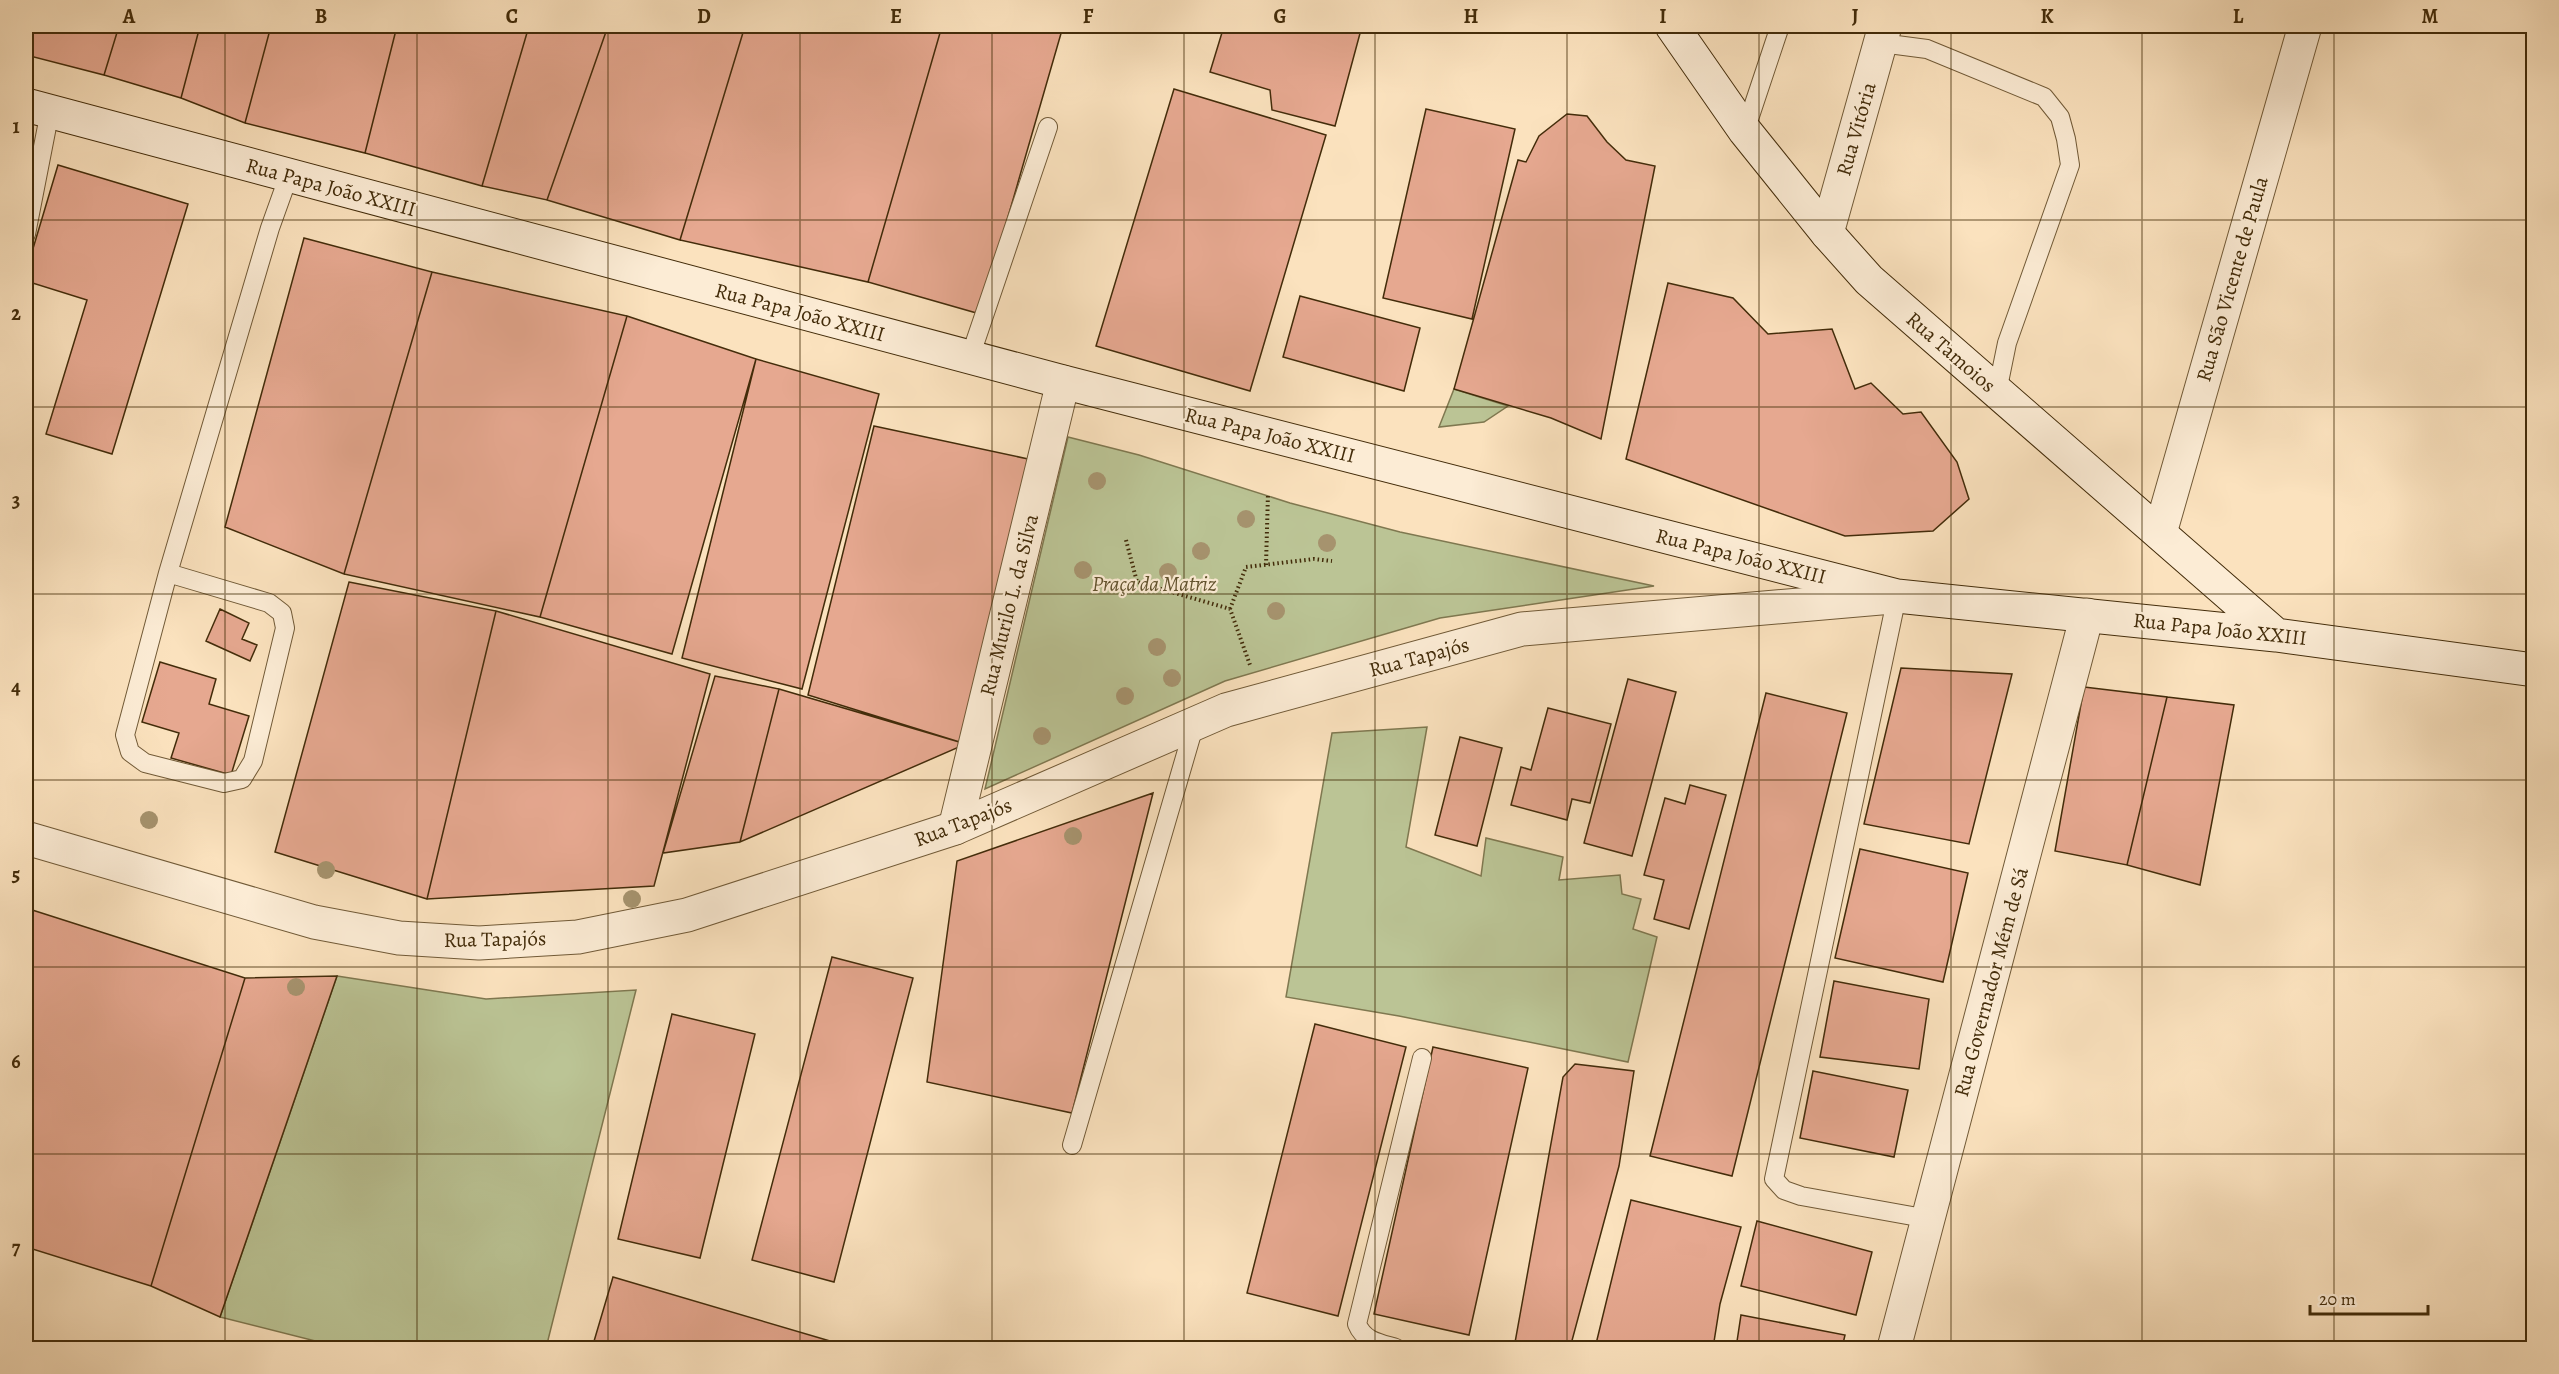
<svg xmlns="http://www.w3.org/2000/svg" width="2559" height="1374" viewBox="0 0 2559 1374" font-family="Alegreya,serif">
	<rect width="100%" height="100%" fill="#fbe2be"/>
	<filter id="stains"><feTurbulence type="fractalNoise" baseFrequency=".00333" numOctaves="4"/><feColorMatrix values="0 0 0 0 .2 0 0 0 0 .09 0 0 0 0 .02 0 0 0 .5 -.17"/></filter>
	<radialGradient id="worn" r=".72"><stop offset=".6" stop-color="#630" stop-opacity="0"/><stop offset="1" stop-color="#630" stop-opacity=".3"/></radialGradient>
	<path fill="#bbc495" stroke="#7f7850" stroke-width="1.5" d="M1454,389l54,17 -24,16 -45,5z
		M1068,437l71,18 151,48 110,29 254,54 -214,32 -215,63 -240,108z
		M1427,727l-21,120 75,29 5,-38 77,19 -4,23 61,-5 2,19 19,5 -8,30 24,8 -29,125 -229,-46 -113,-19 46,-264z
		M337,976l149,23 150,-9 -90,358h-203l-123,-31z"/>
	<path fill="#e6a890" stroke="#432c0a" stroke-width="1.5" d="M26,26h93l-15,49 -78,-20z
		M119,26h81l-19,72 -77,-23z
		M200,26h71l-26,97 -64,-25z
		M271,26h126l-32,127 -120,-30z
		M397,26h132l-47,160 -117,-33z
		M529,26h79l-61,174 -65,-14z
		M608,26h137l-65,214 -133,-40z
		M745,26h197l-74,256 -188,-42z
		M942,26h105l15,4 -82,284 -112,-32z
		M1224,26h138l-27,100 -63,-16 -2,-20 -60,-18z
		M1174,89l152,46 -76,256 -154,-45z
		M1426,109l89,20 -43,190 -89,-21z
		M1567,114l20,2 20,26 19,18 29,6 -54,273 -50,-21 -97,-29 64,-229 8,2 13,-26z
		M58,165l130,39 -76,250 -66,-20 41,-134 -61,-19v-9z
		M304,238l128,34 -88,302 -119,-47z
		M432,272l195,44 -87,301 -196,-43z
		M1668,283l65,15 35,36 64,-5 23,60 16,-6 32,31 18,-2 36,50 12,37 -36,32 -88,5 -219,-77z
		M1300,296l120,32 -16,63 -121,-34z
		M627,316l129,43 -84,295 -132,-37z
		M756,359l123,35 -77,295 -120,-31z
		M874,426l159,34 -67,284 -158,-49z
		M349,582l147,29 -69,288 -152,-47z
		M220,609l29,14 -7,16 15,6 -7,16 -44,-20z
		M496,611l214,63 -56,212 -227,13z
		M160,662l56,17 -7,25 40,12 -18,59 -60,-17 8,-25 -37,-11z
		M1901,668l111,6 -43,170 -105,-20z
		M715,676l64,13 -39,153 -77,11z
		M1628,679l48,13 -44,164 -48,-13z
		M2084,687l83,10 -40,168 -72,-14z
		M779,689l187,55 -226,98z
		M1766,693l81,20 -115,463 -82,-20z
		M2167,697l67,8 -34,180 -73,-20z
		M1548,708l63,16 -21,79 -18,-4 -5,21 -56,-15 10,-38 10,3z
		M1460,737l42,11 -25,98 -42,-11z
		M1690,785l36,10 -37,134 -35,-10 10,-39 -20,-5 21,-77 20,6z
		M1153,793l-81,320 -145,-31 30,-221z
		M1860,849l108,24 -25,109 -108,-24z
		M26,908l219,70 -94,308 -125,-39z
		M832,957l81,21 -79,304 -82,-22z
		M337,976l-117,341 -69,-31 94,-308z
		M1834,981l95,18 -10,70 -99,-12z
		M672,1014l83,20 -55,224 -82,-19z
		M1315,1024l91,23 -68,269 -91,-23z
		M1433,1047l95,21 -59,267 -95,-21z
		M1575,1064l59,7 -15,95 -49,182h-56l49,-271z
		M1813,1071l95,19 -14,67 -94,-19z
		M1631,1200l110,27 -21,77 -7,44h-118z
		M1757,1221l115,31 -16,63 -115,-29z
		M613,1277l217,64 -3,7h-235z
		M1741,1315l104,20 -3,13h-106z"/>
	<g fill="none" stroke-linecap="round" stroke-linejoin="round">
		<g stroke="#715a37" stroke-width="20">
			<path id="service" d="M1881,43l46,6 117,48 16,20 6,22 4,26 -63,178 -10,49
				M1745,131l35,-105
				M26,234l24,-123
				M970,357l78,-230
				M168,573l101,30 13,10 3,15 -32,133 -11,18 -18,4 -79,-20 -15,-11 -5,-17 43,-162 102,-345 19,-53
				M1897,596l-123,583 10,11 17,6 128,23
				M1072,1145l123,-422
				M1396,1348c-17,-5 -32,-7 -39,-24l65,-266"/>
		</g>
		<g stroke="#715a37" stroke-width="35">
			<path id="minor" d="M1827,233l58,-207
				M2160,533l145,-507
				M955,828l108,-446
				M1894,1348l193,-733"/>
		</g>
		<g stroke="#715a37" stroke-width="35">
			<path id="tertiary" d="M26,838l288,84 85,16 80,5 99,-6 109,-22 268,-87 271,-118 296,-81 370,-32"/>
		</g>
		<g stroke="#432c0a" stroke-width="35">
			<path id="secondary" d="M1672,26l73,105 82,102 42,47 407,355
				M26,105l1037,277 834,214 379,39 258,35"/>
		</g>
		<path stroke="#432c0a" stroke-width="4" stroke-dasharray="1.5 3" stroke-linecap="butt" d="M1126,540l11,42 93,27 20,56
			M1266,565l2,-72
			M1230,609l16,-42 68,-8 18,2"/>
		<use href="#service" stroke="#fcecd5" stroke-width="18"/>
		<use href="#minor" stroke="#fcecd5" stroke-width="33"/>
		<use href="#tertiary" stroke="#fcecd5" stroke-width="33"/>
		<use href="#secondary" stroke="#fcecd5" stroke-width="33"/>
	</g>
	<g fill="#a6936e">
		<circle cx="1097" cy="481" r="9"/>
		<circle cx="1246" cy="519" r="9"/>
		<circle cx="1327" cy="543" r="9"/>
		<circle cx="1201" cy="551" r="9"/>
		<circle cx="1083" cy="570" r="9"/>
		<circle cx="1168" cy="572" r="9"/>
		<circle cx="1276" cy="611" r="9"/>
		<circle cx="1157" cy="647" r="9"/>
		<circle cx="1172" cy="678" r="9"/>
		<circle cx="1125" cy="696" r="9"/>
		<circle cx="1042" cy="736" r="9"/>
		<circle cx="149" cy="820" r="9"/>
		<circle cx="1073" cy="836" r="9"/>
		<circle cx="326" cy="870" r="9"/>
		<circle cx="632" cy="899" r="9"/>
		<circle cx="296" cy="987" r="9"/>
	</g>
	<path fill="none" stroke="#432c0a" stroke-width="1.5" stroke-opacity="0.55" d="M225,26v1322M417,26v1322M608,26v1322M800,26v1322M992,26v1322M1184,26v1322M1375,26v1322M1567,26v1322M1759,26v1322M1951,26v1322M2142,26v1322M2334,26v1322M26,220h2508M26,407h2508M26,594h2508M26,780h2508M26,967h2508M26,1154h2508"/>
	<g text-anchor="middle" stroke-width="4.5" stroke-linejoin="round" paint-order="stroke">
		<g font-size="21" fill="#432c0a" stroke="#fcecd5">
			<text transform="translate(1856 129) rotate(-74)" y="7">Rua Vitória</text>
			<text transform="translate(331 187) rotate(15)" y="7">Rua Papa João XXIII</text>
			<text transform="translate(2232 279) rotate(-74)" y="7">Rua São Vicente de Paula</text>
			<text transform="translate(800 312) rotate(15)" y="7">Rua Papa João XXIII</text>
			<text transform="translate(1951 352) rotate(41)" y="7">Rua Tamoios</text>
			<text transform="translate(1270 435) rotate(14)" y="7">Rua Papa João XXIII</text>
			<text transform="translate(1741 556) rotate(14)" y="7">Rua Papa João XXIII</text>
			<text transform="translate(1009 605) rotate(-76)" y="7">Rua Murilo L. da Silva</text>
			<text transform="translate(2220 629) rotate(6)" y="7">Rua Papa João XXIII</text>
			<text transform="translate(1419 657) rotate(-15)" y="7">Rua Tapajós</text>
			<text transform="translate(963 822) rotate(-21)" y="7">Rua Tapajós</text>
			<text transform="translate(495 939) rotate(-1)" y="7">Rua Tapajós</text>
			<text transform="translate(1991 982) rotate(-75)" y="7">Rua Governador Mém de Sá</text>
		</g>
		<g font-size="21" font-style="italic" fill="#61522d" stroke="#fcecd5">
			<text x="1154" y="591">Praça da Matriz</text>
		</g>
	</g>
	<rect width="2559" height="1374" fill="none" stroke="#fbe2be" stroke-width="66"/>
	<path d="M2310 1305v9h118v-9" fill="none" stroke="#432c0a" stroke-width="3"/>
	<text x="2319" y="1305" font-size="18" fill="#432c0a" stroke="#fcecd5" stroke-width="4.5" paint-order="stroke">20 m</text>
	<rect x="33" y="33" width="2493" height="1308" fill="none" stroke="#432c0a" stroke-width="2"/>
	<g font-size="20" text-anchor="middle" font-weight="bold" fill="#432c0a">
		<text x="129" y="23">A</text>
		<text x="321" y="23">B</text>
		<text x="512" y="23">C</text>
		<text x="704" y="23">D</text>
		<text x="896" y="23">E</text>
		<text x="1088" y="23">F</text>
		<text x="1280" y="23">G</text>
		<text x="1471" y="23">H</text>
		<text x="1663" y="23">I</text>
		<text x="1855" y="23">J</text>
		<text x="2047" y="23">K</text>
		<text x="2238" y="23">L</text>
		<text x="2430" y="23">M</text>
		<text x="16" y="133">1</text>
		<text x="16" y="320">2</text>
		<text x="16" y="507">3</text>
		<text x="16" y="694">4</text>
		<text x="16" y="881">5</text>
		<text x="16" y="1068">6</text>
		<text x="16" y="1254">7</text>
	</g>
	<rect width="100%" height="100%" filter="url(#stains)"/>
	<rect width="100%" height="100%" fill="url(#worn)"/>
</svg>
